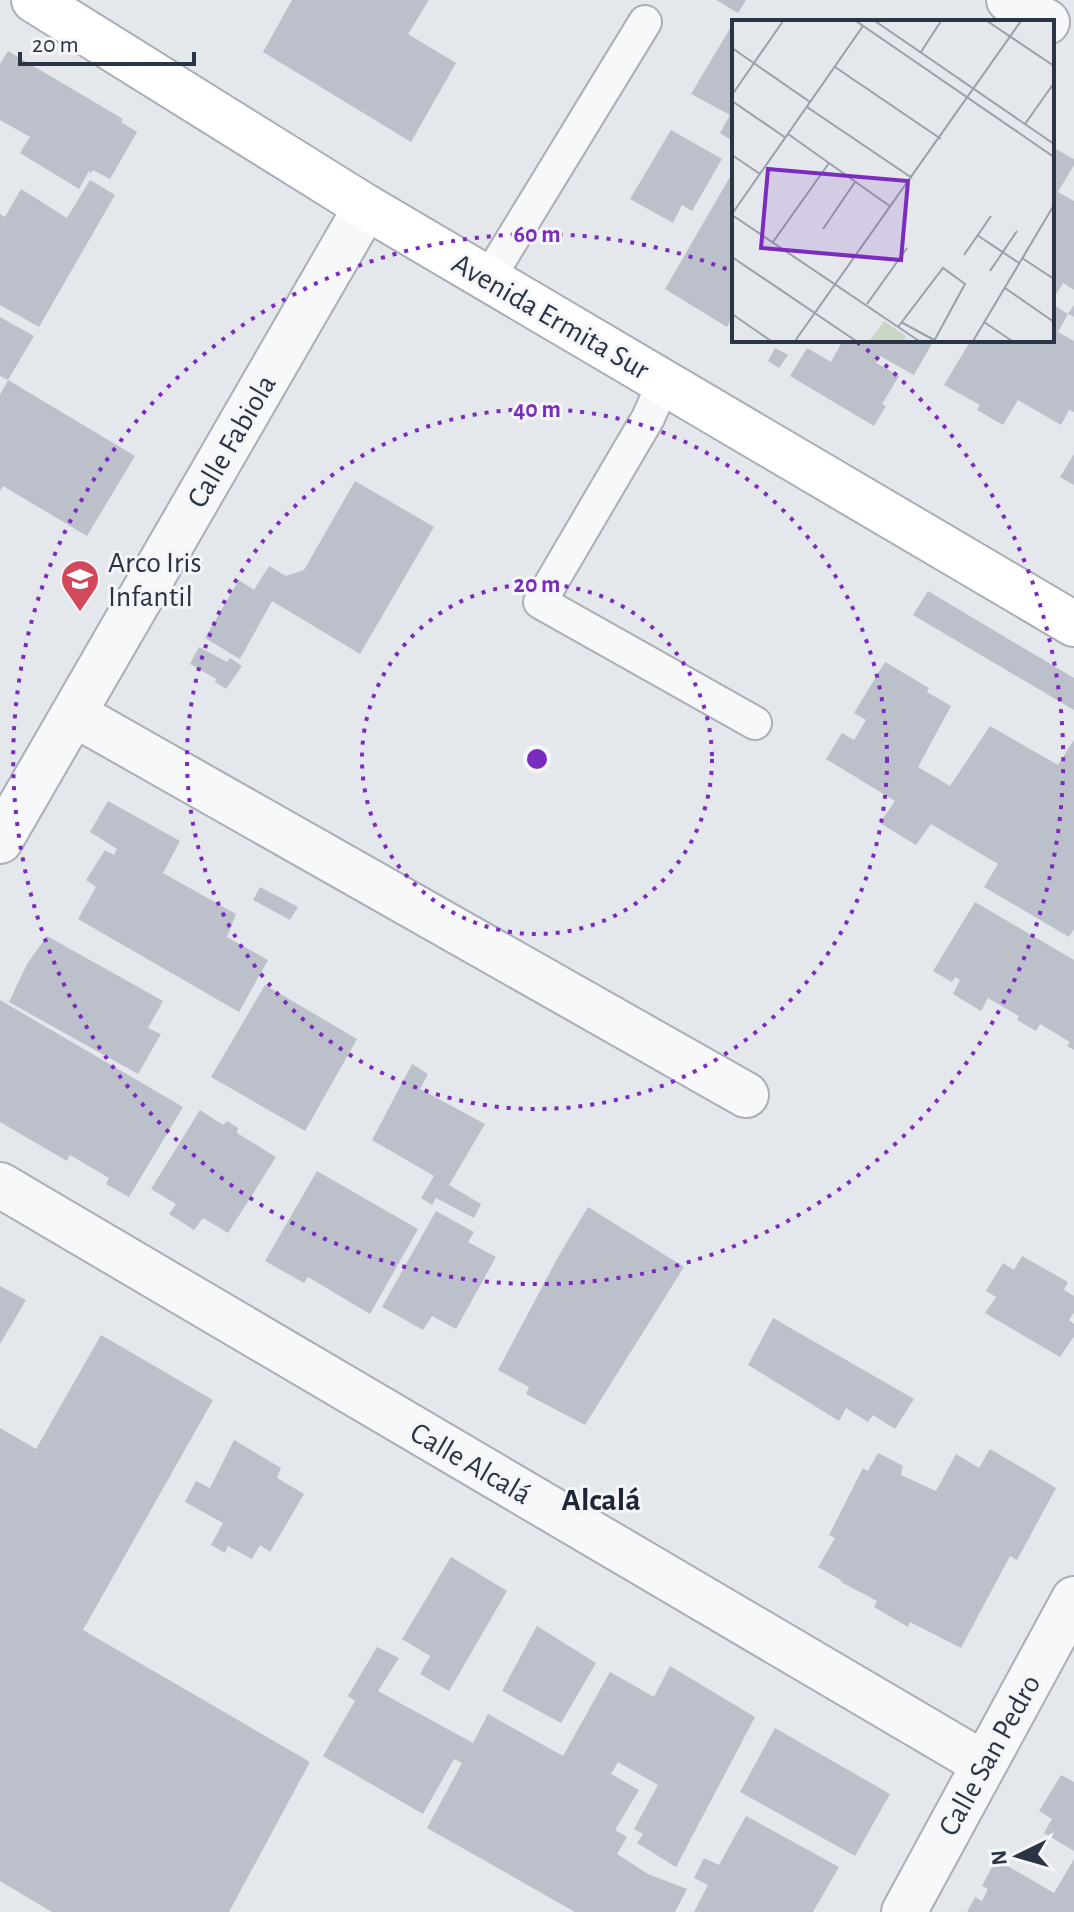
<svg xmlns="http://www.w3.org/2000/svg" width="1074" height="1912" viewBox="0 0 1074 1912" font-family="'Alegreya Sans',sans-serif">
	<rect width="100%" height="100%" fill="#e4e7ec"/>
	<path fill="#bbc0ca" d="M292,0h137l-21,34 48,29 -45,79 -148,-90z
		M716,0h30l-8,13z
		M732,25l2,1v116l-14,-9 10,-18 -39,-21z
		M8,51l115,68 -2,3 16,10 -27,47 -17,-9 -2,3 -2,-2 -10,18 -59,-36 10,-16 -30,-17v-56z
		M671,130l51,29 -30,52 -10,-6 -9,18 -43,-24z
		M1052,147l22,12v6l-16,27 16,9v89l-11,-7 -11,18z
		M734,170v144l-7,13 -62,-38z
		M90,180l25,15 -76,132 -39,-22v-91l5,3 16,-28 46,29z
		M1052,304l16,10 6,-9v12l-6,-3 -10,18 16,9v71l-5,-2 -8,15 -43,-25 -15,25 -26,-15 3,-5 -36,-20 27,-45h81z
		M0,317l34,19 -26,44 -8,-4z
		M843,340h91l-20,35 -34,-19 -4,7 23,13 -17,28 4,2 -12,20 -84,-50 17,-28 24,14z
		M775,348l13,7 -9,13 -11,-7z
		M8,380l127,76 -48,80 -84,-50 -3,5v-96z
		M1074,454v31l-14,-8z
		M355,481l79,46 -74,127 -88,-53 -32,58 -35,-21 34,-58 15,10 15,-24 17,10 18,-6z
		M928,591l146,87v32l-161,-95z
		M199,647l28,15 3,-4 12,8 -16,23 -11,-7 1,-3 -26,-15z
		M885,662l44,26 -2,4 24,14 -33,61 32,19 40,-60 68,39 16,-25v189l-5,8 -85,-50 14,-23 -67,-40 -15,21 -36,-22 15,-22 -69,-42 16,-26 12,7 12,-20 -12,-7z
		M108,801l72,40 -17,32 73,41 -9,23 41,23 -29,52 -161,-93 18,-32 -10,-7 19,-30 9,5 3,-6 -27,-17z
		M260,887l38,20 -8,13 -37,-20z
		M975,902l99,58v90l-7,-4 3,-4 -30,-18 -4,7 -19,-11 2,-4 -31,-18 -7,13 -28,-17 7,-14 -5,-3 -3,5 -19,-11z
		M47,936l116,65 -15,27 13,6 -23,40 -129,-72 18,-38z
		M265,985l92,54 -52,92 -94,-54z
		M0,1000l183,107 -54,90 -23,-13 3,-6 -39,-23 -3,6 -67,-39z
		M412,1064l16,10 -8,15 65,35 -36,61 32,19 -7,14 -38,-20 -4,7 -11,-7 13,-22 -62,-36z
		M200,1110l23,15 4,-4 11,7 -1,5 39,24 -48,76 -25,-15 -9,12 -25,-16 7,-10 -25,-15z
		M317,1171l101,58 -48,85 -62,-37 -4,6 -39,-22z
		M588,1207l96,60 -99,158 -59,-31 3,-7 -31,-17 60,-113z
		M436,1211l38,21 -6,10 28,15 -40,72 -24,-13 -9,14 -41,-23z
		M1022,1256l46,26 -4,8 10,6v16l-5,8 5,4v12l-14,21 -75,-44 11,-16 -10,-6 17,-28 11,7z
		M0,1286l26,14 -26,44z
		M773,1318l141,81 -19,30 -22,-14 -5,7 -22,-14 -7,13 -91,-56z
		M101,1335l112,65 -130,230 227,132 -81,150h-177l-52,-31v-453l36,21z
		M234,1440l47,28 -4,10 27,16 -34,58 -10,-7 -8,14 -24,-13 -3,7 -14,-8 12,-22 -38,-21 11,-21 14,7z
		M990,1449l66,39 -39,72 -7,-4 -49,92 -51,-26 -2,5 -34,-20 3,-6 -36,-19v-2l-23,-13 17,-29 -6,-3 34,-67 5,3 10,-18 25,13 -2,9 35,16 20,-37 23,14z
		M451,1557l56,34 -58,100 -29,-17 10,-18 -28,-17z
		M537,1626l59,37 -35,60 -59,-32z
		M377,1647l22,11 -21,33 95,52 15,-29 75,42 47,-84 44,25 16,-31 85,51 -79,150 -39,-24 6,-9 -9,-5 24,-44 -40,-23 -7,12 28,16 -24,40 12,7 -10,17 31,20 39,15 -12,23h-100l-148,-84 35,-65 -8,-4 -31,55 -100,-58 32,-55 -7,-5z
		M775,1728l115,66 -35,62 -115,-64z
		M1061,1775l13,7v69l-30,-18 8,-14 -13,-8z
		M746,1816l93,51 -26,45h-119l14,-27 -14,-7 10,-20 15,7z
		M996,1859l58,34 20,-34v53h-107l8,-15 7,4 6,-12 -6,-3z"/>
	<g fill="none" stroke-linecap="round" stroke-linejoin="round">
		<g stroke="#a9aeb7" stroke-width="36">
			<path id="lane" d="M488,279l157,-257
				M664,382l-16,36 -108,184 215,121"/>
		</g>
		<g stroke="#a9aeb7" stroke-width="48">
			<path id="street" d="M1009,0l38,22
				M74,714l672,381
				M0,841l366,-634
				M0,1185l984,579
				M904,1912l170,-313"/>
		</g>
		<g stroke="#a9aeb7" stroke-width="48">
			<path id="secondary" d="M34,0l332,207 708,417"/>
		</g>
		<use href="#lane" stroke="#f7f8fa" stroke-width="32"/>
		<use href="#street" stroke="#f7f8fa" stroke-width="44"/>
		<use href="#secondary" stroke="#fff" stroke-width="44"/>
	</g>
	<g fill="none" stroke="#7b2cbf" stroke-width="4" stroke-dasharray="4 8">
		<circle cx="537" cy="759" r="175"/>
		<circle cx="537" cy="759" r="350"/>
		<path d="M857 342A525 525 0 1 1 734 272"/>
	</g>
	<defs>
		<g id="school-pin" transform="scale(2)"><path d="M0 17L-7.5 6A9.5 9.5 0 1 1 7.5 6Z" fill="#d1495b" stroke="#f4f6f9"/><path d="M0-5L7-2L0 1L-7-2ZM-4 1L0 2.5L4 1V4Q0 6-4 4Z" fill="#fff"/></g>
	</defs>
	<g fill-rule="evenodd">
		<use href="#school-pin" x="80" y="579"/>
	</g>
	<g text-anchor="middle" stroke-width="6" stroke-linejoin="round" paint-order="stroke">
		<g font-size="30" fill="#2b3445" stroke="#f4f6f9">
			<text transform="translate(551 316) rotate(30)" y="10">Avenida Ermita Sur</text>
			<text transform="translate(231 441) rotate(-60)" y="10">Calle Fabiola</text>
			<text transform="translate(471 1463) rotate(30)" y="10">Calle Alcalá</text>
			<text transform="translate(989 1755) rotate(-61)" y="10">Calle San Pedro</text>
		</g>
		<g font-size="30" fill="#2b3445" stroke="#f4f6f9" text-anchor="start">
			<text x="108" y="572">Arco Iris<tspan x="108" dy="34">Infantil</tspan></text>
		</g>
		<g font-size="32" font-weight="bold" fill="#1d2536" stroke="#f4f6f9">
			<text x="601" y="1510">Alcalá</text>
		</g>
	</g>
	<g transform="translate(732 20)">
		<rect width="322" height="322" fill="#e4e7ec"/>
		<path d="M152,301l22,15 -3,5h-34z" fill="#c9d6c5"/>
		<path fill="none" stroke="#9a9fa9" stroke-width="2" d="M124,1l198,136M143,1l179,123M255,1l67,45M0,28l78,54M189,32l20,-31M103,47l106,72M0,75l51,-74M0,81l54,37M75,87l105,71M293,104l29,-41M56,114l103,73M0,135l28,19M0,194l131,-188M0,195l187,126M91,209l32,-47M245,215l42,28M41,222l56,-79M232,235l27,-39M0,237l124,84M290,238l32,21M258,251l27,-40M273,268l49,34M135,284l40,-56M0,294l39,27M169,302l35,19M252,302l28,19M166,307l45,-59 22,16 -31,57M63,321l226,-320M241,321l81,-136"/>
		<path fill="#7b2cbf" fill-opacity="0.15" stroke="#7b2cbf" stroke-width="4" d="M36,149l140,12 -7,79 -140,-12z"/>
		<rect width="322" height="322" fill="none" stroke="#2b3445" stroke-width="4"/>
	</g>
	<circle cx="537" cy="759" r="12" fill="#7b2cbf" stroke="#f4f6f9" stroke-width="4"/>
	<g font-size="24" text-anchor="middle" font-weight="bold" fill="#7b2cbf" stroke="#f4f6f9" stroke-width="6" stroke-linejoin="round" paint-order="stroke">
		<text x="537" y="242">60 m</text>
		<text x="537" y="417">40 m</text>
		<text x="537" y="592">20 m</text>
	</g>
	<g transform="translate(1018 1856) rotate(265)" stroke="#f4f6f9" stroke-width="6" paint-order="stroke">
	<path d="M0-6L14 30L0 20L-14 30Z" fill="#2b3445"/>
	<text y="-12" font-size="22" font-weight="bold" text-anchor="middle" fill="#2b3445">N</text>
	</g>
	<path d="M20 52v12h174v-12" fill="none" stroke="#2b3445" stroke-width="4"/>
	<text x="32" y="52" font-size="24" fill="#2b3445" stroke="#f4f6f9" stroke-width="6" paint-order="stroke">20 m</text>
</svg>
